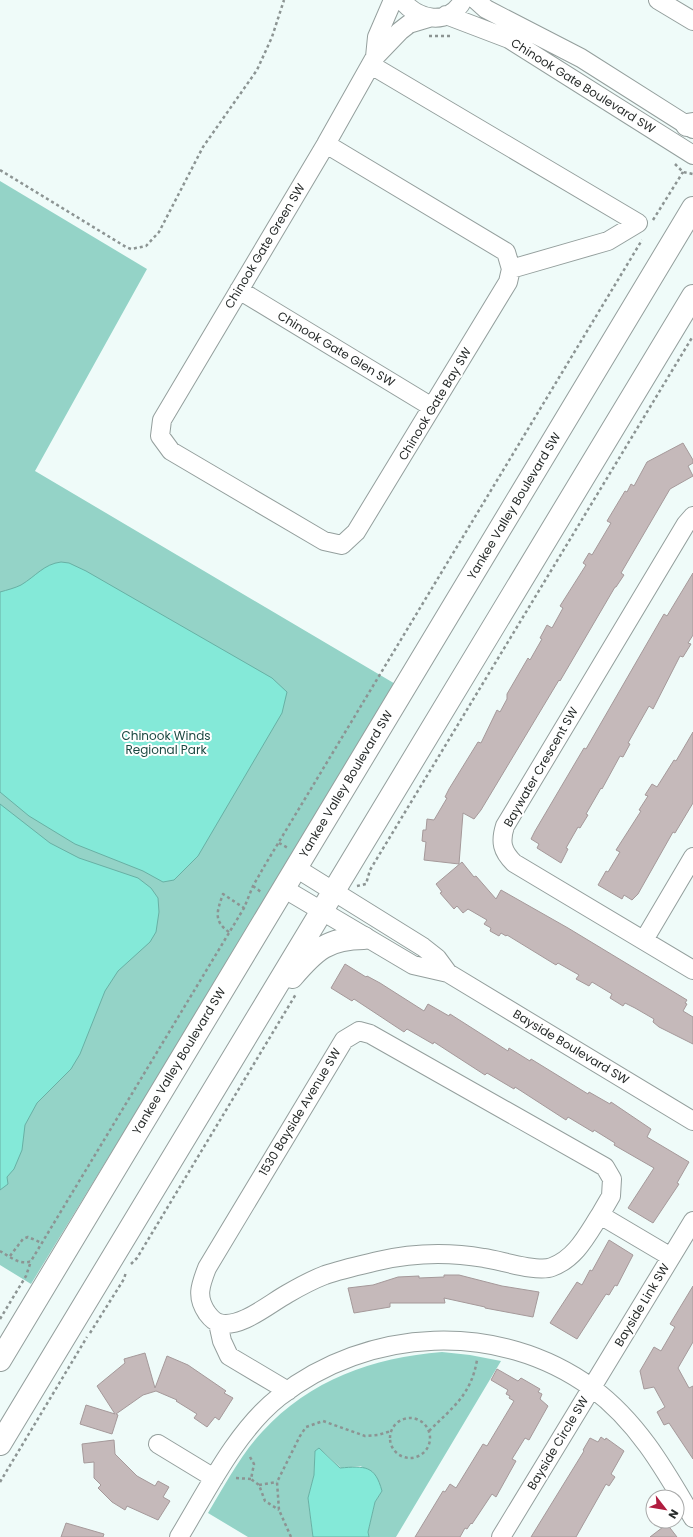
<svg xmlns="http://www.w3.org/2000/svg" width="693" height="1537" viewBox="0 0 693 1537" font-family="Poppins,sans-serif">
	<rect width="100%" height="100%" fill="#effbf9"/>
	<path fill="#94d3c7" d="M0,181l147,88 -112,202 362,214 -366,599 -31,-19z
		M442,1352l28,3 31,6 -105,176h-27l-1,-5 7,-30 7,-11 -21,-25 -20,2 -22,-20 -4,3 -1,24 -6,23 5,39h-65l-40,-24c17,-28 32,-57 54,-81 49,-53 110,-74 180,-80z"/>
	<path fill="#84e9d8" stroke="#68b0a4" d="M61,562l8,1 17,8 186,107 15,14 -5,21 -84,143 -24,24 -11,2 -20,-11 -68,-27 -46,-28 -29,-24v-200c7,-2 15,-4 21,-7 15,-9 23,-21 40,-23z
		M0,804l50,39 29,15 59,20 13,10 7,10 1,14 -3,20 -6,10 -32,29 -13,20 -25,63 -9,15 -34,34 -12,22 -3,25 -8,19 -7,8 1,7 -8,6z
		M319,1448l21,20c25,-2 35,-3 42,23l-7,11 -7,30 1,5h-56l-5,-39 6,-23 1,-24z"/>
	<path fill="#c5b9ba" stroke="#a5999a" d="M683,443l10,17v3l-5,3 5,10 -23,13 -49,84 3,2 -8,12h-1l-55,94 -1,-1 -78,130 -7,9 -11,-6 -4,51 -35,-4 2,-18 -4,-1 1,-11h3l1,-11 7,1 13,-22 -2,-1 4,-8 29,-47 3,1 16,-33 3,2 7,-13v-5l21,-36 2,2 12,-21 -2,-1 7,-13 5,3 11,-20 -3,-2 26,-41 -3,-2 6,-10 3,2 19,-32 -4,-2 18,-30 2,1 4,-8 3,2 13,-24z
		M693,573v62l-5,8 3,1 -8,13 -3,-1 -27,53 -4,-3 -21,37 2,1 -7,13 -3,-1 -18,33 -1,-1 -15,26 2,1 -8,13 -2,-1 -12,21 2,1 -7,14 -24,-15 2,-4 -8,-5 4,-8 49,-83 2,1 78,-135 3,2z
		M693,732v71l-18,30 -2,-1 -35,62 -6,6 -8,-5 -2,4 -24,-14 8,-14 2,1 12,-20 -4,-2 25,-39 -2,-1 9,-14 -3,-1 7,-11 5,3 17,-27 2,1z
		M462,862l12,15 2,-1 20,23 5,-9 67,38 119,72 -2,3 2,1 -4,7 10,6v27l-34,-17 -6,-5 1,-3 -19,-11 -10,-5 -2,3 -13,-8 2,-4 -20,-12 -3,4 -13,-7 3,-4 -21,-12 -2,2 -49,-30 -1,1 -5,-3 -2,3 -9,-5 1,-3 -7,-4 3,-4 -19,-11 -5,4 -6,-7 -3,3 -14,-16 2,-1 -6,-8z
		M345,964l21,13 1,-1 13,7 44,28 4,-7 21,12 1,-2 58,37 1,-3 21,13 1,-2 57,35 1,-2 21,12 1,-2 40,27 -4,8 42,25 -12,21 2,1 -26,39 -25,-15 26,-40 -40,-23 1,-2 -21,-13 -1,2 -25,-15 -2,3 -51,-33 -1,2 -27,-16 -2,2 -51,-33 -1,2 -26,-15 -3,3 -50,-33 -2,2 -21,-13z
		M609,1240l24,15 -16,31 -2,-1 -6,10 -3,-1 -29,45 -27,-16 27,-41 5,3 8,-15 2,1z
		M444,1275h15l43,11 37,6 -6,25 -48,-9v-1l-41,-9 1,5h-55v4l-36,6 -6,-25 25,-3 25,-8 21,-1v2l25,-1z
		M693,1286v56l-15,26 11,20 4,-2v73l-24,-36 -5,2 -7,-13 8,-5 -11,-20 -10,2 -4,-18 14,-24 7,4 14,-24 -5,-3z
		M145,1353l10,35 12,-32 21,9 38,26 -2,2 9,5 -14,22 -4,-3 -8,10 -13,-9 3,-4 -21,-13 1,-1 -21,-9 -13,4 -27,19 2,1 -6,19 -32,-10 6,-19 29,9 -18,-28 28,-23 -1,-4z
		M497,1369l21,12 3,-3 19,11 -2,3 4,2 -2,5 8,7 -19,34 -4,-2 -13,21 4,2 -20,36 -4,-3 -20,30 -1,-1 -4,6 -2,-1 -5,9h-45l28,-46 2,1 5,-8 6,4 27,-44 4,2 27,-45 -5,-3 1,-2 -4,-2 2,-4 -17,-10z
		M601,1437l4,3 1,-2 18,13 -13,23 4,3 -6,9 -3,-2 -30,53h-45l53,-86 -1,-1 7,-12 8,4z
		M114,1440l1,14 22,22 18,10 3,-5 11,6 -6,10 7,4 -12,19 -31,-14 -2,4 -13,-8 -14,-14 3,-3 -7,-7v-16l-10,1 -2,-19z
		M66,1523l38,11 -1,3h-42z
		M667,1524l10,13h-27z"/>
	<g fill="none" stroke-linecap="round" stroke-linejoin="round">
		<g stroke="#949f9d" stroke-width="20">
			<path id="minor" d="M402,0c15,20 47,27 61,0
				M476,0l10,9 95,49 112,71
				M658,0l35,21
				M446,15l63,24 184,116
				M375,57l2,-20 16,-37
				M371,65l267,158 -30,18 -97,28
				M326,144l180,108 5,17 -3,13 -152,250 -14,13 -18,-4 -153,-90 -11,-15 2,-16 164,-276 49,-87 25,-26 9,-7 20,-6
				M239,290l193,117
				M693,516l-7,8 -181,302c-5,16 -3,25 9,37l179,107
				M296,868l127,79 14,11 11,15 245,148
				M283,888l130,77 35,8
				M644,940l49,-83
				M600,1215c-13,20 -24,43 -48,52 -15,6 -52,-7 -68,-9 -35,-6 -72,-5 -106,3 -17,4 -36,8 -53,14 -13,5 -26,12 -38,19 -18,10 -47,35 -68,29 -4,-1 -9,-6 -12,-10 -11,-16 -7,-27 0,-45l137,-228 15,-9 11,3 235,133 7,12 -1,17 -11,19 71,42
				M218,1323l4,18 7,15 59,35
				M158,1444l56,34
				M179,1537c28,-46 57,-106 100,-140 89,-70 220,-77 313,-9 46,34 73,82 101,130
				M501,1537l192,-316"/>
		</g>
		<g stroke="#949f9d" stroke-width="24">
			<path id="major" d="M687,125l6,-1
				M292,977c23,-27 36,-39 72,-39
				M0,1360l693,-1152
				M0,1444l693,-1148"/>
		</g>
		<path stroke="#8c9493" stroke-width="2.5" stroke-dasharray="3 3" stroke-linecap="butt" d="M429,36h23
			M675,164l8,8 10,2
			M0,170l126,77 5,2 15,-3 13,-14 44,-85 54,-77 15,-33 12,-37
			M653,220l30,-48
			M279,843l9,5
			M253,886l8,6
			M357,886l9,-2 4,-14 323,-534
			M229,932c-16,-11 -12,-21 -6,-38l21,14 9,-22 12,-21 377,-625
			M0,1251c9,5 20,15 31,10l213,-353
			M10,1256l13,-17 5,-2 14,6
			M131,1264l6,-6 159,-264
			M0,1319l26,-43 5,-15
			M90,1333l34,-54 2,-7
			M390 1438a20 20 0 1 1 40 0a20 20 0 1 1-40 0Z
			M429,1431c24,-24 42,-36 48,-71
			M250,1457l4,7 -3,15 8,6 6,16 14,9
			M236,1478l15,1
			M0,1482l87,-145
			M259,1485l18,-3
			M291,1537l-12,-27 -2,-28 23,-46 6,-9 17,-6 42,15 13,-1 13,-4"/>
		<use href="#minor" stroke="#fff" stroke-width="18"/>
		<use href="#major" stroke="#fff" stroke-width="22"/>
	</g>
	<g text-anchor="middle" stroke-width="4" stroke-linejoin="round" paint-order="stroke">
		<g font-size="12" fill="#272b2a" stroke="#fff">
			<text transform="translate(583 86) rotate(32)" y="4">Chinook Gate Boulevard SW</text>
			<text transform="translate(265 246) rotate(-59)" y="4">Chinook Gate Green SW</text>
			<text transform="translate(336 349) rotate(31)" y="4">Chinook Gate Glen SW</text>
			<text transform="translate(435 404) rotate(-59)" y="4">Chinook Gate Bay SW</text>
			<text transform="translate(514 506) rotate(-59)" y="4">Yankee Valley Boulevard SW</text>
			<text transform="translate(541 767) rotate(-60)" y="4">Baywater Crescent SW</text>
			<text transform="translate(346 784) rotate(-59)" y="4">Yankee Valley Boulevard SW</text>
			<text transform="translate(571 1047) rotate(31)" y="4">Bayside Boulevard SW</text>
			<text transform="translate(179 1061) rotate(-59)" y="4">Yankee Valley Boulevard SW</text>
			<text transform="translate(300 1112) rotate(-59)" y="4">1530 Bayside Avenue SW</text>
			<text transform="translate(642 1305) rotate(-59)" y="4">Bayside Link SW</text>
			<text transform="translate(558 1443) rotate(-59)" y="4">Bayside Circle SW</text>
		</g>
		<g font-size="12" fill="#1c4942" stroke="#fff">
			<text x="166" y="740">Chinook Winds<tspan x="166" dy="14">Regional Park</tspan></text>
		</g>
	</g>
	<g transform="translate(665 1509) rotate(121)"><circle r="19" fill="#ffffff" stroke="#a9aaaa"/>
	<path d="M0-3L7 15L0 10L-7 15Z" fill="#b01d40"/>
	<text y="-6" font-size="11" font-weight="bold" text-anchor="middle" fill="#272b2a">N</text>
	</g>
</svg>
